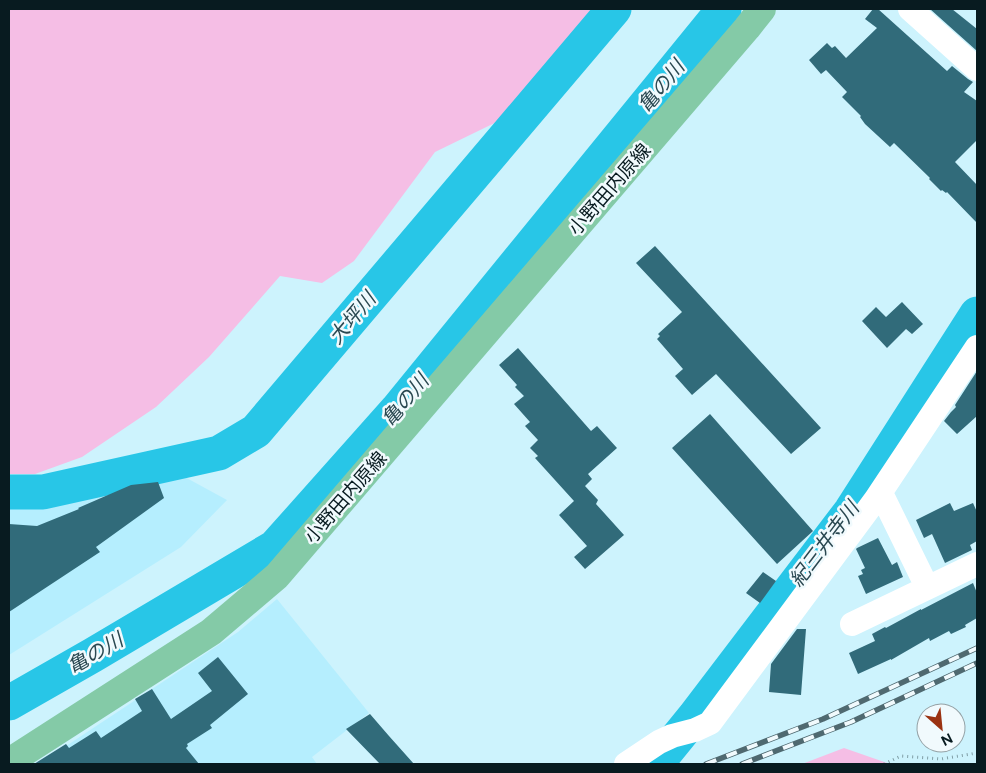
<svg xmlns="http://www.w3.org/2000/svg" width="986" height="773" viewBox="0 0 986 773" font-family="Figtree,'Noto Sans JP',sans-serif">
	<rect width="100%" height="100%" fill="#cdf3fd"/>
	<path fill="#b5eefe" d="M156,472l27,4 44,24 -46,47 -172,108v-146h24z
		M277,599l92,114 -57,44 5,7h-278l199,-132z"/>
	<path fill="#f5bee5" d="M9,9h587l-85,106 -76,37 -81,109 -32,22 -42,-7 -71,81 -53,50 -74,50 -47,17h-26z
		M844,748l46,16h-88z"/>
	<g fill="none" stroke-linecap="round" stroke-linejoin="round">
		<path stroke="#28c6e7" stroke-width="35" d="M9,492h34l176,-39 37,-22 358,-422
			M9,703l84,-48 182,-108 122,-137 327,-401
			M656,764l39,-48 156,-205 126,-197"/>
	</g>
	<path fill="#316b7a" d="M873,9h5l69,62 5,-5 16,13 5,3 -9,10 13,9v39l-22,22 22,23v38l-30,-31 -1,1 -4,-3 -1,1 -12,-12 1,-1 -36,-35 -4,4 -25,-23 -5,-7 1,-1 -19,-19 5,-5 -21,-22 -5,4 -12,-14 18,-17 5,5 3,-2 11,12 31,-30 -12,-9z
		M930,9h22l25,20v22z
		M655,246l166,182 -30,26 -75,-80 -24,21 -17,-19 8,-7 -26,-30 3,-3 -2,-2 24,-22 -46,-49z
		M902,302l21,22 -11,10 -6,-5 -19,19 -25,-27 14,-14 10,10z
		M518,348l73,83 6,-5 20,22 -29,26 4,5 -7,7 13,14 -2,4 28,31 -39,34 -11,-12 13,-11 -28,-31 15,-14 -39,-43 3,-2 -8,-8 8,-8 -13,-14 5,-4 -16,-18 10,-8 -9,-9 2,-2 -18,-20z
		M977,371v45l-20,18 -13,-13 7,-9 5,-5 -1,-2z
		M710,414l103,117 -36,33 -105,-116z
		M158,482l6,16 -68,49 4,5 -91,60v-88l28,2 42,-17 -1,-1 53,-23z
		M950,503l4,8 19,-8 4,9v29l-7,4 2,5 -27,13 -13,-29 -8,4 -8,-18z
		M878,538l14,27 5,-3 6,15 -37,17 -8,-18 5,-2 -2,-4 4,-2 -9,-19 1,-1z
		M763,572l13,9 -16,22 -14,-10z
		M973,583l4,10v25l-12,7 1,2 -15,7 -2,-3 -19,10 -1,-3 -38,22v-1l-33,15 -9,-21 26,-12 -3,-7 13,-7 1,1 35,-19v1z
		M797,629h9l-5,66 -32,-3 2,-28z
		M218,657l30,37 -38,31 2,3 -25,16 1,2 -2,2 13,16h-165l32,-20 3,4 27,-17 5,7 41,-27 -7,-12 17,-10 19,30 41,-28 -14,-18z
		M370,714l19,22 25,28h-34l-34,-35z"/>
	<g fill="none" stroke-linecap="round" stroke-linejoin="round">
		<path stroke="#809ea6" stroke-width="3" stroke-dasharray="1 4" stroke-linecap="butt" d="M884,764l17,-8 40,3 36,-6"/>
		<path stroke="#fff" stroke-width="24" d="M910,9l67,60
			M881,493l46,94
			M852,624l125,-60
			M626,764l33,-22 13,-6 23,-6 15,-7 166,-224 101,-152"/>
		<path stroke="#84caa7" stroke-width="28" d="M9,762l202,-130 66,-56 470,-548 15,-19"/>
		<g stroke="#4f6970" stroke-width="5.5">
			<path id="rail" d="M706,764l117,-45 154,-71
				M742,764l109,-42 126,-59"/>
		</g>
		<use href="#rail" stroke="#f1fafd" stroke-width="4" stroke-dasharray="11" stroke-linecap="butt"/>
	</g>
	<g text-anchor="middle" stroke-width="5" stroke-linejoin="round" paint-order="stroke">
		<g font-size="19" fill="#081b20" stroke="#f1fafd">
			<text transform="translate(609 189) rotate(-49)" y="7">小野田内原線</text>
			<text transform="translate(345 497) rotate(-49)" y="7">小野田内原線</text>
		</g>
		<g font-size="20" font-style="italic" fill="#2a4851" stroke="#f1fafd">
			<text transform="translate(661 86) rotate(-51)" y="7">亀の川</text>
			<text transform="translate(352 318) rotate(-50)" y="7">大坪川</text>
			<text transform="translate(405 400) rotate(-50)" y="7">亀の川</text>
			<text transform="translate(824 544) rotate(-53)" y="7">紀三井寺川</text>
			<text transform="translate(95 653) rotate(-30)" y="7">亀の川</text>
		</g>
	</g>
	<rect width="986" height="773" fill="none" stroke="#081b20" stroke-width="20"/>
	<g transform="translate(941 728) rotate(153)"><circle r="24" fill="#f1fafd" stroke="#94a1a5"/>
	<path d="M0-4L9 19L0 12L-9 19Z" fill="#9a3212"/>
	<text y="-8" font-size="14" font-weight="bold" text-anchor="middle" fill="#081b20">N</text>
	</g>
</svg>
